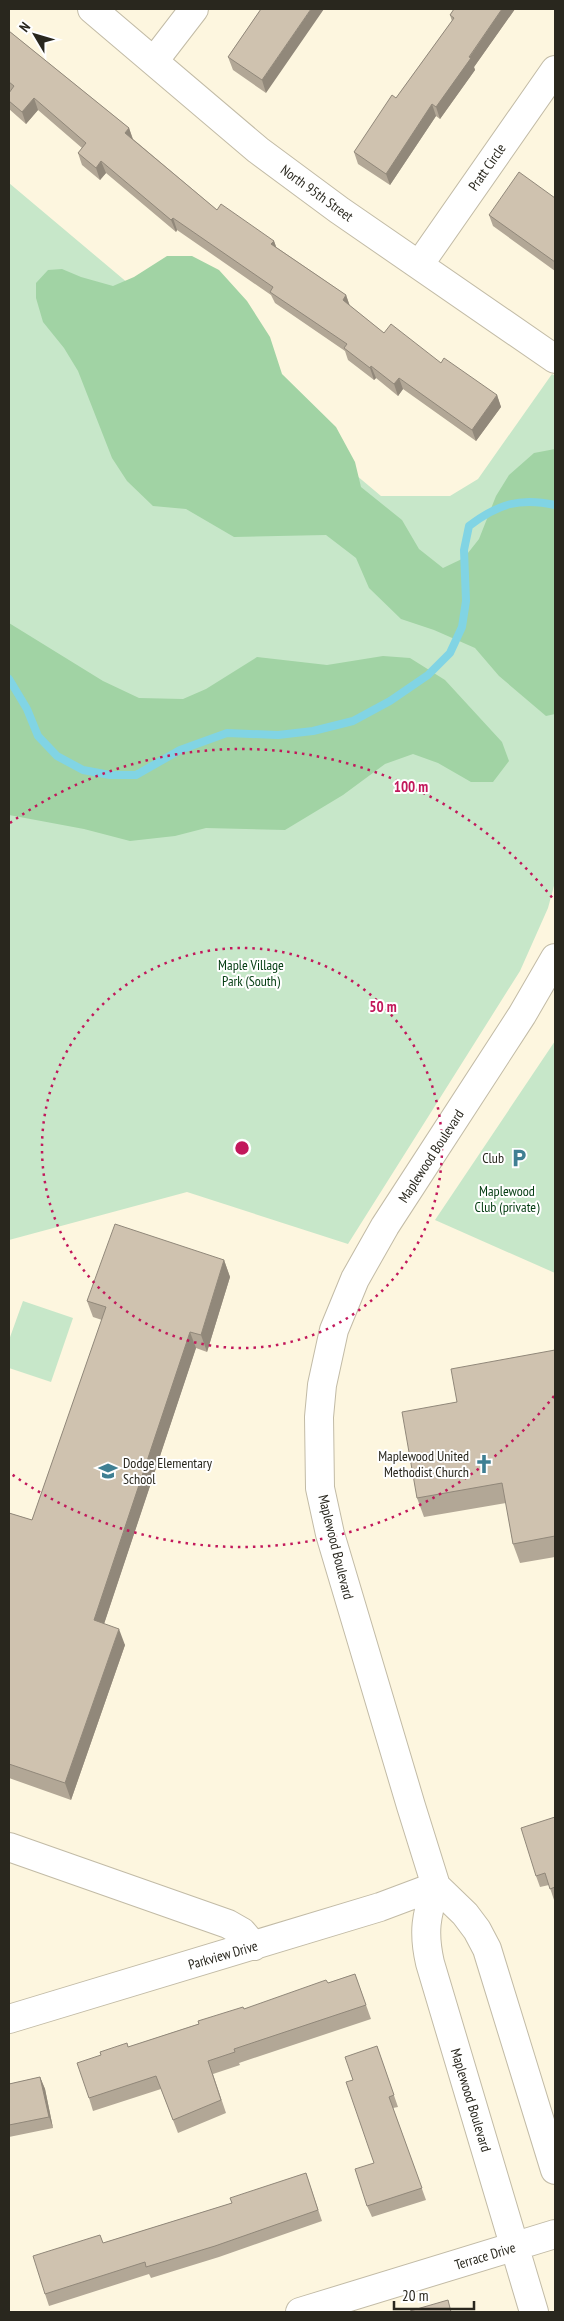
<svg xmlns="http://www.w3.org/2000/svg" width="564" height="2321" viewBox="0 0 564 2321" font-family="'PT Sans Narrow',sans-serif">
	<rect width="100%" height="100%" fill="#fdf6df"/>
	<path fill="#c7e7c9" d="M9,183l372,313h69l28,-17 74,-105 3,2v506l-7,26 -28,63 -172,273 -161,-52 -178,48z
		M555,1041v232l-120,-53z
		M23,1301l50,17 -22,64 -42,-14v-28z"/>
	<path fill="#a1d3a4" d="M167,256h25l27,14 28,31 23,36 12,37 54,53 19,35 6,25 41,33 17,29 24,19 21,-10 15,-19 17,-43 13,-21 25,-22 21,-4v265l-9,2 -47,-40 -24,-28 -41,-18 -33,-11 -32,-31 -13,-30 -30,-23 -92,2 -48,-28 -33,-3 -26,-25 -15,-23 -34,-87 -14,-23 -21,-26 -7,-24v-15l12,-13 14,-1 19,8 32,9 21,-9z
		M9,623l94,58 36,17 44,1 23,-10 51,-32 70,8 56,-9 27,2 35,22 57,62 7,19 -16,21h-22l-33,-19 -25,-9 -28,10 -42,31 -58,35 -79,-2 -31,8 -45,5 -46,-12 -75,-14z"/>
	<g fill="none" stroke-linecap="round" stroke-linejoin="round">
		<path stroke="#81d4e4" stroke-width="8" d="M9,679l18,30 11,27 19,20 26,14 27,5h26l44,-25 47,-17 51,2 35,-4 40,-10 37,-20 38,-26 22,-22 12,-26 4,-26 -2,-51 5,-24c29,-22 51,-29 86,-21"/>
		<g stroke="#c2bba6" stroke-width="30">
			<path id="minor" d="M92,9l166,141 81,60 216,149
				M154,61l40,-52
				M419,265l136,-195
				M555,958l-33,57 -137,211 -30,53 -21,51 -12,55 -3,32 1,71 10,46 81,272 25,80 29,28 12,16 10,19 68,221
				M9,1847l219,77 14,8 12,14
				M436,1886c-10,30 -13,46 -6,77l104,349
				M9,2019l371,-112 56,-21
				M300,2312l255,-78"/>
		</g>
		<use href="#minor" stroke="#fff" stroke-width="28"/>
	</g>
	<path fill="#b2a796" d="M261,9l5,84 -33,-23 -5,-13z
		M454,9h61l-41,58 1,3 -35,49 -4,-3 -46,69 -32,-21 -4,-12 42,-54 56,-77 -2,-6z
		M9,31l120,97 4,11 84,71 57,31 2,6 70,48 4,11 34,27 57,30 56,32 4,12 -25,34 -73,-52 -5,7 -22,-18 -2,2 -26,-20 -3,-9 -70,-48 -4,-8 -94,-65 -1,2 -70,-59 -6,7 -18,-15 -4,-12 4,-5 -44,-38 -12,14 -17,-15v-8l1,-10 -1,-1z
		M555,198v73l-62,-45 -4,-11z
		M224,1260l6,17 -23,75 -11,-4 -92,276 21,21 -54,155 -62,-22v-265l23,7 70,-200 -9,-3 -6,-16z
		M555,1350v207l-35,6 -7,-19 -7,-41 -82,14 -7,-19 40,-96z
		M555,1817v83h-1l-5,-15 -9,2 -4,-11z
		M355,1974l16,45 -132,44 1,2 -27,9 13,39 -48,20 -17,-44 -68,22 -4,-13 12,-43 27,-8 116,-38 84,-26z
		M377,2046l21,61 -5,1 33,92 -54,17 -5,-11 7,-43z
		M40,2077l5,12 8,39 -44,9v-53z
		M306,2173l16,48 -103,36 -68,21 -2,-4 -100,32 -4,-12 58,-51 129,-40z"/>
	<path fill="#91887a" d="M311,9h13l-58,84 -4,-13z
		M502,9h13l-41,58 1,3 -35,49 -4,-12z
		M34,98l4,12 -12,14 -4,-12z
		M432,104l4,12 -46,69 -4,-11z
		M129,128l4,12 -8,-7z
		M101,161l5,12 -6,7 -4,-12z
		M173,218l4,12 -1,2 -5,-12z
		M274,241l4,11 -7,-8z
		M346,295l4,12 -7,-7z
		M371,366l5,12 -2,2 -4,-12z
		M399,378l4,11 -5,7 -4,-12z
		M497,395l4,12 -25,34 -4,-11z
		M224,1260l6,17 -23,75 -6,-17z
		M190,1332l6,16 -96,288 -6,-16z
		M119,1629l6,16 -54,155 -6,-17z
		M40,2077l5,12 8,39 -4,-11z"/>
	<path fill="#cfc2af" stroke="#91887a" d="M261,9h50l-49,71 -34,-23z
		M454,9h48l-33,48 2,1 -35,49 -4,-3 -46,70 -32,-22 38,-57 4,3 58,-80 -4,-3z
		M9,31l120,97 -4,5 92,77 4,-6 53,37 -3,3 75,51 -3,5 41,33 7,-9 50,39 3,-5 53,37 -25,35 -73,-52 -5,6 -23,-18 -1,2 -26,-20 3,-4 -77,-52 3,-5 -100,-69 -2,2 -70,-59 -5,7 -18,-15 8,-10 -52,-45 -12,14 -13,-11v-8l5,-7 -5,-4z
		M519,172l36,26v64l-66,-47z
		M115,1224l109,36 -23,75 -11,-3 -96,288 25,9 -54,154 -56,-19v-251l23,7 74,-213 -19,-6z
		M555,1350v186l-42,8 -11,-61 -85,15 -15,-86 55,-10 -6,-33z
		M555,1817v70l-5,2 -5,-16 -9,3 -15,-48z
		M355,1974l11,31 -132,44 1,3 -27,9 13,39 -48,20 -17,-44 -67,22 -12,-35 24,-8 -1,-3 27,-9 1,4 71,-23 -1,-3 45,-14 1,2 82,-29 2,3z
		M377,2046l17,49 -5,2 33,91 -55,18 -12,-37 19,-6 -28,-81 7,-2 -8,-23z
		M40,2077l9,40 -40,8v-41z
		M306,2173l12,37 -103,36 -69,21 -1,-5 -100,32 -12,-38 67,-21 3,8 129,-40 -2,-5z
		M448,2300l3,12h-41v-1z"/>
	<g fill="none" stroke="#c2185b" stroke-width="2.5" stroke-dasharray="2.5 5">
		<circle cx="242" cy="1148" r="200"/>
		<path d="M554 1396A399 399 0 0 1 10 1473M10 823A399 399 0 0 1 554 900"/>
	</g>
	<defs>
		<g id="parking-bare" transform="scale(1.5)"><path d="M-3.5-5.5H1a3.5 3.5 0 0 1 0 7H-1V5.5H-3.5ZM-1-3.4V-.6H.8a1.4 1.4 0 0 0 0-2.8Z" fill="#3f7f93" stroke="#fff" stroke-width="2.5" paint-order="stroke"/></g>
		<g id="church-bare" transform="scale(1.5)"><path d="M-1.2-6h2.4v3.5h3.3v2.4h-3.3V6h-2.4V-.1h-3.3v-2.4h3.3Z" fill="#3f7f93" stroke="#fff" stroke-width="2.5" paint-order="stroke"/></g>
		<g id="school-bare" transform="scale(1.5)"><path d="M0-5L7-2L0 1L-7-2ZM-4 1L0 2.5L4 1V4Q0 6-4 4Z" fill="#3f7f93" stroke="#fff" stroke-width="2.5" paint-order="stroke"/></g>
	</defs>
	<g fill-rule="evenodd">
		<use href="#parking-bare" x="519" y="1158"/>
		<use href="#church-bare" x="484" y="1464"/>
		<use href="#school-bare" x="108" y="1471"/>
	</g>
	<g text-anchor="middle" stroke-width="4" stroke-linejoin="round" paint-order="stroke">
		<g font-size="14" fill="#29271e" stroke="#fff">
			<text transform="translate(487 167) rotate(-55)" y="5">Pratt Circle</text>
			<text transform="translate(317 193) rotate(36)" y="5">North 95th Street</text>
			<text transform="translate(431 1156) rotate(-57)" y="5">Maplewood Boulevard</text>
			<text transform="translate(336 1547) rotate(76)" y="5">Maplewood Boulevard</text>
			<text transform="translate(223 1955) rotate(-16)" y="5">Parkview Drive</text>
			<text transform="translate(471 2100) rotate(73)" y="5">Maplewood Boulevard</text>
			<text transform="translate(485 2256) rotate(-17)" y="5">Terrace Drive</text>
		</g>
		<g font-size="14" fill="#033c11" stroke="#fff">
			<text x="251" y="970">Maple Village<tspan x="251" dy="16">Park (South)</tspan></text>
			<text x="507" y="1196">Maplewood<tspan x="507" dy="16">Club (private)</tspan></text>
		</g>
		<g font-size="14" fill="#29271e" stroke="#fff" text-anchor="end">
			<text x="504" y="1163">Club</text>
			<text x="469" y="1461">Maplewood United<tspan x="469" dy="16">Methodist Church</tspan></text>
			<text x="123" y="1468" text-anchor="start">Dodge Elementary<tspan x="123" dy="16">School</tspan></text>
		</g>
	</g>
	<circle cx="242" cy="1148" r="8" fill="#c2185b" stroke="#fff" stroke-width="2.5"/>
	<g font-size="15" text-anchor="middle" font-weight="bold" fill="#c2185b" stroke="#fff" stroke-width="4" stroke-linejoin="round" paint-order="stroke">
		<text x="411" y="792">100 m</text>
		<text x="383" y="1012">50 m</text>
	</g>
	<rect width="564" height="2321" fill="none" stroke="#29271e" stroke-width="20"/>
	<g transform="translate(35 35) rotate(308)" stroke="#ffffff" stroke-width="4" paint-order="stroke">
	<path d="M0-4L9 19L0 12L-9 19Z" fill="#29271e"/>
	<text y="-8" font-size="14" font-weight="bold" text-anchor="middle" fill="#29271e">N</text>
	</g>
	<path d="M394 2301v8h80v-8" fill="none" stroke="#29271e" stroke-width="2.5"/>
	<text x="402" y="2301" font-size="15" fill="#29271e" stroke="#ffffff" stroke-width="4" paint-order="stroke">20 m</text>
</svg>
